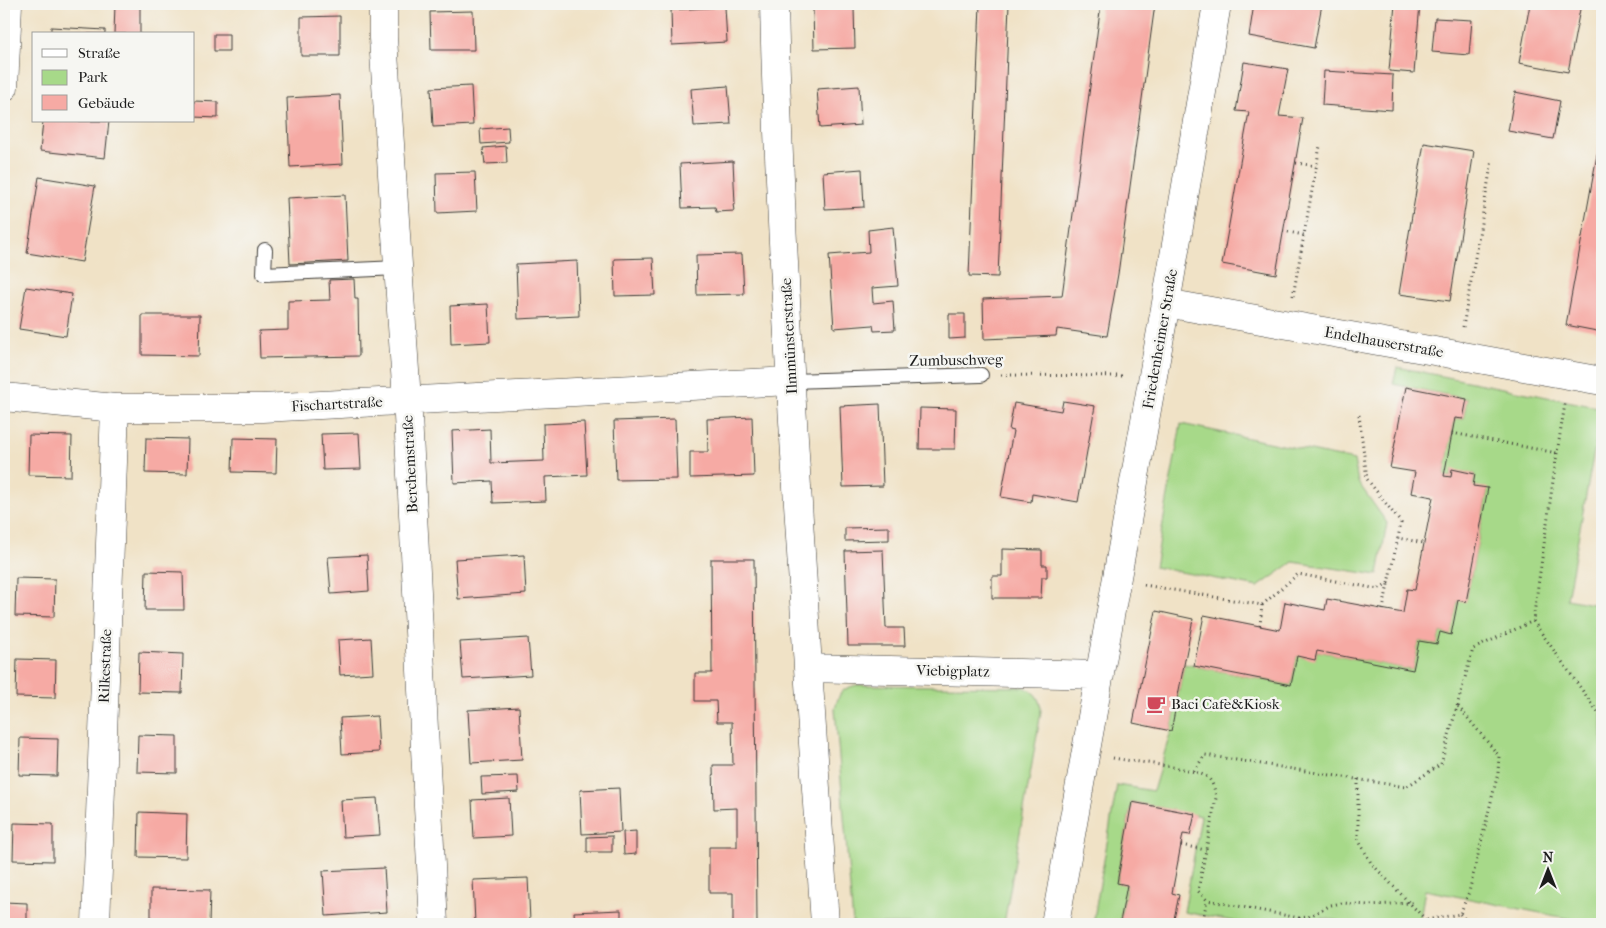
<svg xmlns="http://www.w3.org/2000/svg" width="1606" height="928" viewBox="0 0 1606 928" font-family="'IM FELL French Canon',serif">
	<rect width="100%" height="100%" fill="#f6f6f2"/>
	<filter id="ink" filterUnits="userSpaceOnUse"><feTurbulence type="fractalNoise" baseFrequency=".02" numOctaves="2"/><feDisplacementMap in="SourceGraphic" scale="10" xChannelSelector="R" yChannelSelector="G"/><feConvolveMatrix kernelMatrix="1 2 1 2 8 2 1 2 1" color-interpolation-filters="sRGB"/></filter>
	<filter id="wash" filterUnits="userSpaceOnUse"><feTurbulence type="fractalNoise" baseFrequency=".0096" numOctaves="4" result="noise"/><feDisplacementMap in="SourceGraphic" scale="20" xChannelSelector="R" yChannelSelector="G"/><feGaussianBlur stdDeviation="1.12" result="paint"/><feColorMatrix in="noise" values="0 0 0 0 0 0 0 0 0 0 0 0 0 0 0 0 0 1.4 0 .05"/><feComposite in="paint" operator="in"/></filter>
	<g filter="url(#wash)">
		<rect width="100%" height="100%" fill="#f0e2c6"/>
		<path fill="#a7d989" stroke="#627a52" d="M1397,367l205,41 -35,191 35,7v318h-6l-171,-34 -6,34h-64l-33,-6 -1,6h-72l-65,-12 17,-96 -69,-14 -15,80 10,3 -7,36 10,3h-37l24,-139 36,6 18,-60 13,-67 107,21 6,-29 18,3 2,-8 96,19 6,-29 18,3 3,-12 10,3 8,-35 8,1 22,-112 -15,-3 2,-12 -23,-4 -1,7 -7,-1 11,-58 8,1 4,-20 -74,-15z
			M1181,424l173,36 4,22 29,41 -9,52 -85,-13 -35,25 -103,-20z
			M857,685l167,2c12,6 16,11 17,25l-37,212h-151l-18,-215c4,-16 6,-20 22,-24z"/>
		<g id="blocks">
			<path fill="#f6aaa4" d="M115,4h25v30h-26z
				M980,4h29l-11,273 -29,-1z
				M1101,4h54l-37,270 -11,62 -50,-7 -1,7 -72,3 -1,-40 79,-3z
				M1254,4h68l-8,44 -65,-12z
				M1395,4h25l-6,69 -25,-2z
				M1530,4h51l-13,68 -49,-9z
				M725,7l2,35 -55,3 -1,-35z
				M832,8h22l1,40 -41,1 -1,-40z
				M473,11l1,39h-43l-1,-38z
				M340,16v40h-39v-39z
				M1435,18l37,2 -3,35 -37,-3z
				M51,27l54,3v4h-54z
				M214,34h15v17h-15z
				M1244,62l44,7 -9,47 24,2 -27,156 -54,-10 27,-152 -13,-1z
				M1324,71l69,4 -1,35 -70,-5z
				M471,86l2,39 -40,2 -2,-39z
				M728,86l3,38 -37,2 -3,-37z
				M859,86l2,39 -41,3 -3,-39z
				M1515,92l45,9 -7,38 -45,-8z
				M340,95l3,69 -53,3 -3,-69z
				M194,101l24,1v16l-24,-1z
				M43,121h66l-4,37 -65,-7z
				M508,127l1,15 -28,2 -1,-15z
				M1424,143l50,8 -24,150 -51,-7z
				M1599,144l3,1v187l-36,-7z
				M506,146l1,17 -22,1 -2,-16z
				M733,161l2,43h-2l1,7 -18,1 -1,-5 -33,1 -2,-44z
				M862,169l2,38 -39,2 -2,-37z
				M475,172l2,39 -40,2 -1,-40z
				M39,177l56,9 -13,76 -55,-9z
				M345,195l3,66 -58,3 -3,-66z
				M893,227l5,59 -26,2 1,15 20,-2 2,29 -21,1 -1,-6 -39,3 -5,-73 40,-3 -1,-22z
				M742,254l2,40 -47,1 -1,-40z
				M653,258l2,37 -40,1 -1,-37z
				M577,261l2,55 -61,3 -2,-55z
				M354,279l1,20h3l1,57 -99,2 -1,-27 29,-1v-29l42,-1 -1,-20z
				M26,287l46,7 -6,42 -47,-7z
				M488,304l2,38 -39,2 -1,-38z
				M949,314h16v24l-16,1z
				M142,315h58l-1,41 -57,-1z
				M1406,387l61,12 -4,20 -8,-1 -11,58 7,1 1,-8 23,5 -2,12 15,2 -22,114 -8,-2 -7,35 -11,-3 -3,12 -18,-3 -6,29 -96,-19 -2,9 -18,-4 -6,29 -97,-19 10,-51 76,15 5,-28 40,8 2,-11 76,14 4,-24 8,1 18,-93 -22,-4 4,-21 -25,-4z
				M1063,401l32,5 -17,96 -46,-8 -1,8 -30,-5 12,-66 -4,-1 5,-27 47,8z
				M880,404l3,82 -40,1 -3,-81z
				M920,408l36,1 -1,40h-36z
				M752,417l2,59 -64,2v-26h18l-1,-33z
				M675,419l2,60 -61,1 -2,-59z
				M584,422l3,53 -42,2 1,24 -53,2 -1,-22 -38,2 -2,-52 38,-2 1,34 53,-2 -1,-37z
				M359,433l2,36 -38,1 -2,-36z
				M29,435l43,1 -1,40 -43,-1z
				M146,438l42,1 -1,35 -42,-1z
				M233,438l44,1 -1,34 -44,-1z
				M889,527v13l-44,1v-13z
				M1002,549l40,1v15h5v12h-5l-1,21h-49v-22h10z
				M883,550l3,78h18l1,18h-57l-3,-95z
				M367,555l2,36 -38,3 -3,-37z
				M524,555l2,39 -68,5 -3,-40z
				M711,559h43l3,365h-24v-31h-24v-46h28v-39l-23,1 -1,-44h20l-1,-43h-15l-1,-21h-21v-28h17z
				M146,571l37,1 1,38h-39z
				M16,578l39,1 -1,38 -39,-1z
				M1156,611l37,8 -22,112 -38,-8z
				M371,638l2,35 -33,2 -2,-35z
				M528,638l3,37 -68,4 -3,-37z
				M139,652l44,2 -1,39 -44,-1z
				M17,659l39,1 -1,38 -39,-1z
				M519,707l3,53 -51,3 -3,-53z
				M377,716l2,36 -37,2 -2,-36z
				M138,735l39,1v37l-40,-1z
				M20,738l38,1 -1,37 -38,-1z
				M518,776l1,16 -37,2 -1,-17z
				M619,788l2,44 -39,2 -2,-44z
				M377,798l3,37 -37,2 -2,-37z
				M509,798l2,38 -37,2 -2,-38z
				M1132,802l63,12 -5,21 -7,-1 -11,59 7,2 -5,24 23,5h-67l-10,-2 7,-37 -10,-2z
				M139,812l48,2 -1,44 -48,-1z
				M14,823l39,1v37l-40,-1z
				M636,831v23l-12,1 -1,-23z
				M612,836v16h-25v-15z
				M384,868l3,44 -61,4 -3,-45z
				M528,878l2,43 -55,2 -2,-43z
				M151,889l59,1 -1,34h-58z
				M4,902l23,1v21h-23z
				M621,910v14h-46l-1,-12z"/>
		</g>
	</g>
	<g filter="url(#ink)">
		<use href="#blocks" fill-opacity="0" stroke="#3c3a36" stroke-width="1"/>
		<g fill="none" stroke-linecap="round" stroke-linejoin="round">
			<g stroke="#3c3a36" stroke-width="16">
				<path id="service" d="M265,250l-1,24 134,-6
					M791,381l190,-6"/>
			</g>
			<g stroke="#3c3a36" stroke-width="29">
				<path id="minor" d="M383,4v34l25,378 26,508
					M774,4c5,221 21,443 34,664
					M4,87l4,-83
					M1166,303l436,78
					M4,397l111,11h147l529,-27
					M96,924l19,-516
					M825,924l-17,-256 292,7
					M1055,924l111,-621 51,-299"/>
			</g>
			<path stroke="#3c3a36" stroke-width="3" stroke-dasharray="1 4" stroke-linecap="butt" d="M1296,163l20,3
				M1283,231l21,4
				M1293,296l27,-150
				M1463,327l29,-167
				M1001,375l122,1
				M1359,415l8,64 34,44 -3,15
				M1452,433l105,20 8,-49
				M1557,453l-24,168 69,97
				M1144,585l118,20 36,-31 80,15 10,-6 10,-45 26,5
				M1383,610l5,-26
				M1260,626l2,-21
				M1113,758c21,4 79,9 94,19 6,5 8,13 9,21l-18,93 9,9 92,18 -1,6
				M1194,771l11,-16 201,32 35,-23 32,-115 60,-28
				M1358,779v60l13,24 55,57
				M1181,845l25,5
				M1460,914l10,10
				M1299,918l9,-1 23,-12 11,-2 26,2 44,-2
				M1202,924l5,-24
				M1425,924l1,-4 34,-6 9,-22 29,-119 1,-17 -42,-51"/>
			<use href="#service" stroke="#fff" stroke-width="14"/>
			<use href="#minor" stroke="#fff" stroke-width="28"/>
		</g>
	</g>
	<defs>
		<g id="cafe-bare" transform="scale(1.5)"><path d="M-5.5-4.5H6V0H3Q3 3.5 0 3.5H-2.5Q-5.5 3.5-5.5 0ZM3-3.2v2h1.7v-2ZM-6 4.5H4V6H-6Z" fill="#d1495b" stroke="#f6f6f2" stroke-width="2.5" paint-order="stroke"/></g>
	</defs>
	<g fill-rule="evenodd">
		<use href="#cafe-bare" x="1156" y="704"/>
	</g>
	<g text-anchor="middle" stroke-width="5" stroke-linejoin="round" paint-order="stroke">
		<g font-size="15" fill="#1c1c1c" stroke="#f6f6f2">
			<text transform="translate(789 336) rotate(-93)" y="5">Ilmmünsterstraße</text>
			<text transform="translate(1160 339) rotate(-80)" y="5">Friedenheimer Straße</text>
			<text transform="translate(1384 342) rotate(10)" y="5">Endelhauserstraße</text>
			<text transform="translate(956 360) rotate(-1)" y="5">Zumbuschweg</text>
			<text transform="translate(337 404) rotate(-3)" y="5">Fischartstraße</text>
			<text transform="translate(410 464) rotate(-93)" y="5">Berchemstraße</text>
			<text transform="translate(105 666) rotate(-88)" y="5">Rilkestraße</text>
			<text transform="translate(953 671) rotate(1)" y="5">Viebigplatz</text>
		</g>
		<g font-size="15" fill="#1c1c1c" stroke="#f6f6f2" text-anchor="start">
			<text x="1171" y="709">Baci Cafe&amp;Kiosk</text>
		</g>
	</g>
	<rect width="1606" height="928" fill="none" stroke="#f6f6f2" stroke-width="20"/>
	<rect x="32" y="32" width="162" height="90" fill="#f6f6f2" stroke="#9f9f9c"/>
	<rect x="42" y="49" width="25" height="8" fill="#ffffff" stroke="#9f9f9c"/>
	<text x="78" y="58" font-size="15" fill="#1c1c1c">Straße</text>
	<rect x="42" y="70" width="25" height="15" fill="#a7d989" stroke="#9f9f9c"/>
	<text x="78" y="82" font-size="15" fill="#1c1c1c">Park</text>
	<rect x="42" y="95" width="25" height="15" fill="#f6aaa4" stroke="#9f9f9c"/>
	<text x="78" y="108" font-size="15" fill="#1c1c1c">Gebäude</text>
	<g transform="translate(1548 870)" stroke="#f6f6f2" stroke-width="4" paint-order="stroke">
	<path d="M0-4L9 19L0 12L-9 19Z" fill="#1c1c1c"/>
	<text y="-8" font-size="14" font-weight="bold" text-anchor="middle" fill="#1c1c1c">N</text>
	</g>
</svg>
